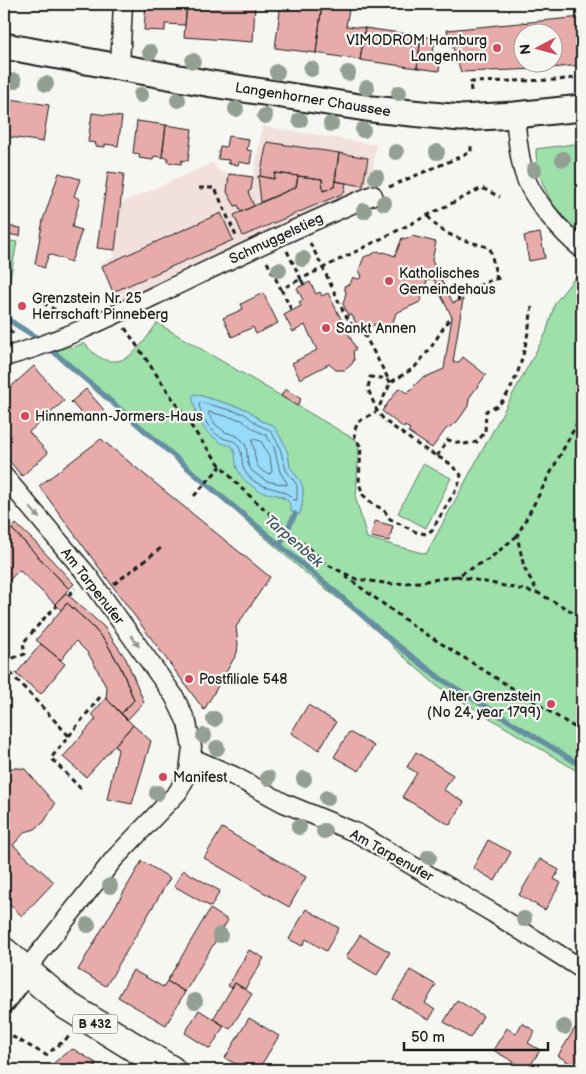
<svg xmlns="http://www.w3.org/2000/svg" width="586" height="1074" viewBox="0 0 586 1074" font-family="'Balsamiq Sans',sans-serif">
	<rect width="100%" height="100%" fill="#f6f6f2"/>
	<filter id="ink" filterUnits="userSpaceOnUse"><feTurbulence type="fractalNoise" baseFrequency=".02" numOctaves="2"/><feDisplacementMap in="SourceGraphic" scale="10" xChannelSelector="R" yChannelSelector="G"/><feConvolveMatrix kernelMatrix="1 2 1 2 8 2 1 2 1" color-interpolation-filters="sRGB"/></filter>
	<g filter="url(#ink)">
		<path fill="#f2e0dc" d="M262,126l114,19 -6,46 -253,111 -17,-38 13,-6 8,-55 92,-40 6,9 35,4z"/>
		<path fill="#9de0aa" stroke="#5c7e63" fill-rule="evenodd" d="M582,143v90c-27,-18 -46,-51 -46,-84z
			M4,240l13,2 -9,47 1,23 -5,11z
			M580,271l2,2v501l-145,-88 -43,-38 -6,-10 -86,-68 -247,-218 14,-6 2,2 14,-5c11,17 30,25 47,11 10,-8 18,-21 25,-31l202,119 -3,57 11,39 59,16 120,-221 9,-30zM195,394l53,16 13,11 12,5 15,28 2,13 11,16 2,6 -1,17 -3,9 -12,-15 -14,-7 -11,-1 -25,-25 -2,-17 -3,-4c-25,-12 -39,-23 -37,-52z
			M423,464l28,14 -25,50 -28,-15z"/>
		<path fill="#97dbf9" stroke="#668fa1" d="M195,394l53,16 13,11 12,4 11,18 4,11 2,13 11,15 2,7 -1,17 -3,9 -8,-4c-1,-19 -16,-15 -29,-19 -3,-1 -7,-4 -10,-6 -7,-5 -14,-12 -16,-21 -1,-7 0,-13 -4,-19l-11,-3 -14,-11 -9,-12 -6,-24z"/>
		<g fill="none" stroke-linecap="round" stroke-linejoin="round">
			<path stroke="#4d6874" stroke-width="1" d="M200,402l45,12 13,11 12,5 9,15 7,25 11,15v15h-3c-10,-13 -28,-10 -40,-19 -18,-14 -8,-20 -15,-34 -4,-8 -10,-6 -16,-9 -13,-5 -21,-21 -24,-33z
				M209,412l33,8 13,10 11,5 8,12 6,25 7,11v2l-21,-4 -14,-10 -4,-7 -2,-18 -4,-6 -5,-4 -12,-4 -10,-8 -6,-9z
				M253,439l8,2 9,17 2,13 -2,3c-19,-5 -13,-18 -18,-33z"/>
			<path stroke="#668fa1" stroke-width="5.5" d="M4,317l35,22 158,137 141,118 50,44 53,41 141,87
				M280,545l15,-31"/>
		</g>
		<path fill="#e7acaa" stroke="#1c1c1c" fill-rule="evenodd" d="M146,4l19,1v-1h22l-2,21 -20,-1v7l-21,-1z
			M187,4h68l-2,38 -69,-5z
			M281,4h41l-6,49 -41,-5z
			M322,5l27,4 -3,17 19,2 -5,32 -44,-7z
			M582,17v48l-43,4 -78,3 -14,-42zM524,32h30v30h-30z
			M365,28l56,8 -4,32 -57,-8z
			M421,36l14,2 -2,15 8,1 -2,17 -22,-3z
			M4,98l45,7 -6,37 -39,-6z
			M92,113l30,4 -4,29 -13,-2v3l-10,-1 1,-3 -8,-1z
			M137,121l29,4 -4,32 -8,-1 -1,4 -14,-2 1,-4 -7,-1z
			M166,125l26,4 -4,32 -6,-1 -1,4 -14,-2 1,-4 -6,-1z
			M228,136l21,3 -2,11 5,1 -2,13 -11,-2 -1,3 -10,-2 1,-3 -11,-1 2,-13 6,1z
			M267,142l72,11 -5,34 -11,4 -1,-12 -47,-6 -1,6 -14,-3z
			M339,153l29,5 -5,28 -28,-5z
			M108,172l16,2 -9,76 -18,-2z
			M59,173l21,6 -6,17 6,3 -8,28 10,3 -11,32 -22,-8 -5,14 -9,-4 8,-44z
			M275,173l23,3 -2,11 -35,15 -3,-26 16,3z
			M229,174l24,3 -2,13 -3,2 6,14 -13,6 -3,-7 -3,1 -8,-14z
			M298,176l24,3 1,12 11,-4 1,-6 11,2 -2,10 -101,43 -9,-21 62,-28z
			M221,213l12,27 -120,52 -11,-26z
			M4,226l17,2 -1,8 -16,-2z
			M540,233l5,25 -16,3 -5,-25z
			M412,236l24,6 -4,18 4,10 -7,5 -9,27 -24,11 -5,15 -13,-5 -12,6 -8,-2 -6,-12h-4l-5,-11 3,-11 -2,-7 6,-2 3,-7 5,2 4,-2 -3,-7 5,-13 5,-2 2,1 1,-2 7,-3 2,2 3,-1 11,4 7,-18 5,1z
			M436,270l17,33 10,-4 -10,63h6l4,-5 23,18 -17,23 -1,8 -6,9 -6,8 -10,6 -14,19 -24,-16 2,-3 -5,-3 -1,2 -22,-17 17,-23 8,5 14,-14 23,-10 8,-52 -16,-31 -1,-6 -8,-1 2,-4z
			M310,282l6,12 4,-2 2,4 6,-3 28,56 -3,2 1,9 -2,4 -7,6h-9l-7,-6 -29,15 -8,-16 25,-13 -12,-25 -12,7 -9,-17 17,-9 -2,-4 4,-2 -6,-12z
			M263,293l15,30 -22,11 -3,-7 -21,10 -9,-19 20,-9 -2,-5z
			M34,366l30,35 -35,31 19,21 -26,23 -18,-21v-62z
			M86,389l18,21 -14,13 -19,-21z
			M285,389l16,10 -4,7 -16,-10z
			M101,439l169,138 -34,50 2,17 -1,9 -33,57 -165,-224z
			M375,521l18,5 -4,15 -18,-4z
			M16,524l18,17 40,43 -5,5 -57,-60z
			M12,529l57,60 -14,15 -36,-34 -14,15 -1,-1v-47z
			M66,593l38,34 22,32 18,43 -17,18 -6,-6 13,-14 -13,-32 -15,-26 -15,-17 -24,-22 -6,7 -6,-6z
			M67,603l24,22 15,17 15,26 13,32 -13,14 -15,-16 1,-9 -11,-22 -8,-14 -12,-12 -15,19 -25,-20z
			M41,644l24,20 -24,30 -25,-20z
			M106,698l27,27 -47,52 -23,-20 33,-38 -4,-5z
			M308,705l28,17 -17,28 -28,-17z
			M133,725l18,16 -19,63 -25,-5 11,-49 -3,-5z
			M349,732l25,14 -15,25 -25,-14z
			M416,752l37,23 -9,15 20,12 -14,23 -48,-28 15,-24 -10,-6z
			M11,768h8l6,1 30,35 -11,18 -9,7 -10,3 -12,13 41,37 -32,34 -18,-16v-125z
			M222,828l84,49 -17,30 -85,-49z
			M488,840l23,12 -16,29 -22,-13z
			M540,859l19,11 -5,9 7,4 -16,27 -26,-15z
			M142,861l28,17 -64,108 -28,-16z
			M183,870l37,21 -9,16 -37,-21z
			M210,909l18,11 -43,72 -18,-11z
			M306,909l33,19 -13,23 -20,-12 -4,7 -13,-7z
			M360,935l30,17 -13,23 -31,-18z
			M249,950l15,8 -19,31 -10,-6 -3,5 -4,-2z
			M133,970l30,17 4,-6 18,11 -19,33 -48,-28z
			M410,970l26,15 -11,18 10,7 -6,10 -36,-21z
			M235,983l17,11 -22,35 -17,-10z
			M457,1000l26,16 -13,22 -26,-16z
			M199,1010l25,16 -14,23 -25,-16z
			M249,1018l30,18 -21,34h-12l-21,-12z
			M522,1023l13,8 -7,12 12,7 -12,20 -35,-20 14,-22 9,6z
			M575,1028l7,4v38l-24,-14z
			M73,1049l23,14 -2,6 2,1h-51l21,-17z"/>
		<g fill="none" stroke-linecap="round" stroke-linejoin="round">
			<g stroke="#1c1c1c" stroke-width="21">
				<path id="street" d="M120,66l3,-62
					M515,115c2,19 3,39 9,58 7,25 38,60 58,76
					M4,357c61,-16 118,-46 175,-73 64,-31 128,-61 194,-89
					M4,476l84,100 86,120 13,27 5,24 -3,24 -11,21 -64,67 -89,112
					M192,758l42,18 50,27 73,30 136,80 89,56"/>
			</g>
			<g stroke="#1c1c1c" stroke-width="29">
				<path id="secondary" d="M4,46l208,38 160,25 89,9 54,-3 67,-7
					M4,999l21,-28"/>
			</g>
			<g stroke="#1c1c1c" stroke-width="31">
				<path id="primary" d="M4,952l62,53 105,65"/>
			</g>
			<path stroke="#1c1c1c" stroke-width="3" stroke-dasharray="5 4" stroke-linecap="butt" d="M471,91l-1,-9 87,-2 25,-3
				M389,187l82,-35v-7
				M199,188h16l21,48
				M428,216c15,22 39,24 62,32l7,31
				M310,243l13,25 159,-80 18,9
				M287,251l14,28 22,-11 21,45 11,16 9,5 26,48
				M267,262l14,27 20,-10 3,6
				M281,289l11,22
				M458,301l1,-6 32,-15 9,-2
				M43,303l23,13
				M4,323l11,13
				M125,328l75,111 21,27 20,22 85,76 30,15 35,5 29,-2 37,-6
				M391,382l-9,-4 -12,-1 -2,12 9,22 8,10 36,26 28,16 12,12 -3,11 -26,44 -6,4 -10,-2 -26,-13 -6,-9 -11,-6 -10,-9 -4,-12 2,-36 -6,-9 -1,-6 4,-10 19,-11 14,-29 23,-14 16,-19 17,-27 5,-5
				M582,414l-65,122 7,31 14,26 44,24
				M437,456l11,-16 16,4 13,-2 8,-10 1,-21c3,-2 8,-3 11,-5 23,-19 31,-71 35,-99
				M194,496l27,-30
				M517,536l-28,23 -32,17 81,17
				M345,576l70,51 167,105
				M114,584l47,-36
				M69,595l6,-7
				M4,661l21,-7 -2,-11 24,-28 10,-9
				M4,666l65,70 -18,22 31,32
				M69,736l31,-39
				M4,922l4,5 -2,2
				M4,1032l42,23 25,-20"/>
			<use href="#street" stroke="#f6f6f2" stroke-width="18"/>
			<use href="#secondary" stroke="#f6f6f2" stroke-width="25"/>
			<use href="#primary" stroke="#f6f6f2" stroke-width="28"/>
		</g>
		<g fill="#949f94">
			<circle cx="150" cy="52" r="8"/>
			<circle cx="193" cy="61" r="8"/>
			<circle cx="311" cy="69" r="8"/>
			<circle cx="277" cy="72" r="8"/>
			<circle cx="348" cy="73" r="8"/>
			<circle cx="14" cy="81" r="8"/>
			<circle cx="46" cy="84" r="8"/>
			<circle cx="367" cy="88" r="8"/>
			<circle cx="399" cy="93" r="8"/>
			<circle cx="141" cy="95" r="8"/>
			<circle cx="178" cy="100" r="8"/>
			<circle cx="236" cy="109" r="8"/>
			<circle cx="265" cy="116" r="8"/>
			<circle cx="300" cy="120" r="8"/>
			<circle cx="331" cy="124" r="8"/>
			<circle cx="363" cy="130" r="8"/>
			<circle cx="396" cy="152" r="8"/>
			<circle cx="437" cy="152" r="8"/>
			<circle cx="563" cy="159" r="8"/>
			<circle cx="534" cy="170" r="8"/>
			<circle cx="376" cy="177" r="8"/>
			<circle cx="384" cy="203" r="8"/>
			<circle cx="364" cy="211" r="8"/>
			<circle cx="303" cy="259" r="8"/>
			<circle cx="279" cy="270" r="8"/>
			<circle cx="214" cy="719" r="8"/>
			<circle cx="204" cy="736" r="8"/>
			<circle cx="217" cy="748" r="8"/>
			<circle cx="268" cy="778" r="8"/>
			<circle cx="304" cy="779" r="8"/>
			<circle cx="157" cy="793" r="8"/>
			<circle cx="327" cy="798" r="8"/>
			<circle cx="299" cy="827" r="8"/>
			<circle cx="324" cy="831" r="8"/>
			<circle cx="429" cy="857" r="8"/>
			<circle cx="110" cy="886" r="8"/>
			<circle cx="524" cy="919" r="8"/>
			<circle cx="88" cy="925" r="8"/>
			<circle cx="220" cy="935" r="8"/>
			<circle cx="195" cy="1001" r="8"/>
			<circle cx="564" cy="1027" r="8"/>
		</g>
		<defs><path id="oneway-solid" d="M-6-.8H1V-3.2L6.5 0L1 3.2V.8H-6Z" transform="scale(1.25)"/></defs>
		<g fill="#949492">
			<use href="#oneway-solid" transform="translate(35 513) rotate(50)"/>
			<use href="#oneway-solid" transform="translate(135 641) rotate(55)"/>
		</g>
	</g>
	<g fill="#d1495b" stroke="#f6f6f2" stroke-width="2">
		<circle cx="497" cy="48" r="5"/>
		<circle cx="389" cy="281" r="5"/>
		<circle cx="22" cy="306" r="5"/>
		<circle cx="326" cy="328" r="5"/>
		<circle cx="25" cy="416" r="5"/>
		<circle cx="189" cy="679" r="5"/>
		<circle cx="551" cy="704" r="5"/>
		<circle cx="163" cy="777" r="5"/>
	</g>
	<g text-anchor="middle" stroke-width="4.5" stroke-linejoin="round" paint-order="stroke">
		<rect fill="#f6f6f2" stroke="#5d5d5c" stroke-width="1" x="72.5" y="1014.5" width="45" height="19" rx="4"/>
		<g font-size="12" font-weight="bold" fill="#1c1c1c">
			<text x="95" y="1028">B 432</text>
		</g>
		<g font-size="14" fill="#1c1c1c" stroke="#f6f6f2" text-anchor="start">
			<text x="487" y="45" text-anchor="end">VIMODROM Hamburg<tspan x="487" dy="16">Langenhorn</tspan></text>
			<text x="399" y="278">Katholisches<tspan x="399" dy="16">Gemeindehaus</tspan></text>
			<text x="32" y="303">Grenzstein Nr. 25<tspan x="32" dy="16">Herrschaft Pinneberg</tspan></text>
			<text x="336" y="333">Sankt Annen</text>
			<text x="35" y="421">Hinnemann-Jormers-Haus</text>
			<text x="199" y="684">Postfiliale 548</text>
			<text x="541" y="701" text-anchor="end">Alter Grenzstein<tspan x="541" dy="16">(No 24, year 1799)</tspan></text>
			<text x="173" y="782">Manifest</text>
		</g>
		<g font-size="14" fill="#1c1c1c" stroke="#f6f6f2">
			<text transform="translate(313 99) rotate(9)" y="5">Langenhorner Chaussee</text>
			<text transform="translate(276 238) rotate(-25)" y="5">Schmuggelstieg</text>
			<text transform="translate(93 586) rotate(52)" y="5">Am Tarpenufer</text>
			<text transform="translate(392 855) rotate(29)" y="5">Am Tarpenufer</text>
		</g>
		<g font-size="15" font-style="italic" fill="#41555e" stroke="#f6f6f2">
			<text transform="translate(294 541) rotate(41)" y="5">Tarpenbek</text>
		</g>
	</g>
	<rect width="586" height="1074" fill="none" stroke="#f6f6f2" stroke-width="20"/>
	<rect x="10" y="10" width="566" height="1054" fill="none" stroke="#1c1c1c" stroke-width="2" filter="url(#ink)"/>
	<g transform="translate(538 48) rotate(264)"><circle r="24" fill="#f6f6f2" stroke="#9f9f9c"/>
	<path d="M0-4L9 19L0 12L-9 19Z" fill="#d1495b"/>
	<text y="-8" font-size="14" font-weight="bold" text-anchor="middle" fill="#1c1c1c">N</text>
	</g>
	<path d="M404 1042v8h144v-8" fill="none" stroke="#1c1c1c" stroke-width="2.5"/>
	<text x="411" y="1042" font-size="15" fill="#1c1c1c" stroke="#f6f6f2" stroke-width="4" paint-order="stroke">50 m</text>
</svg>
